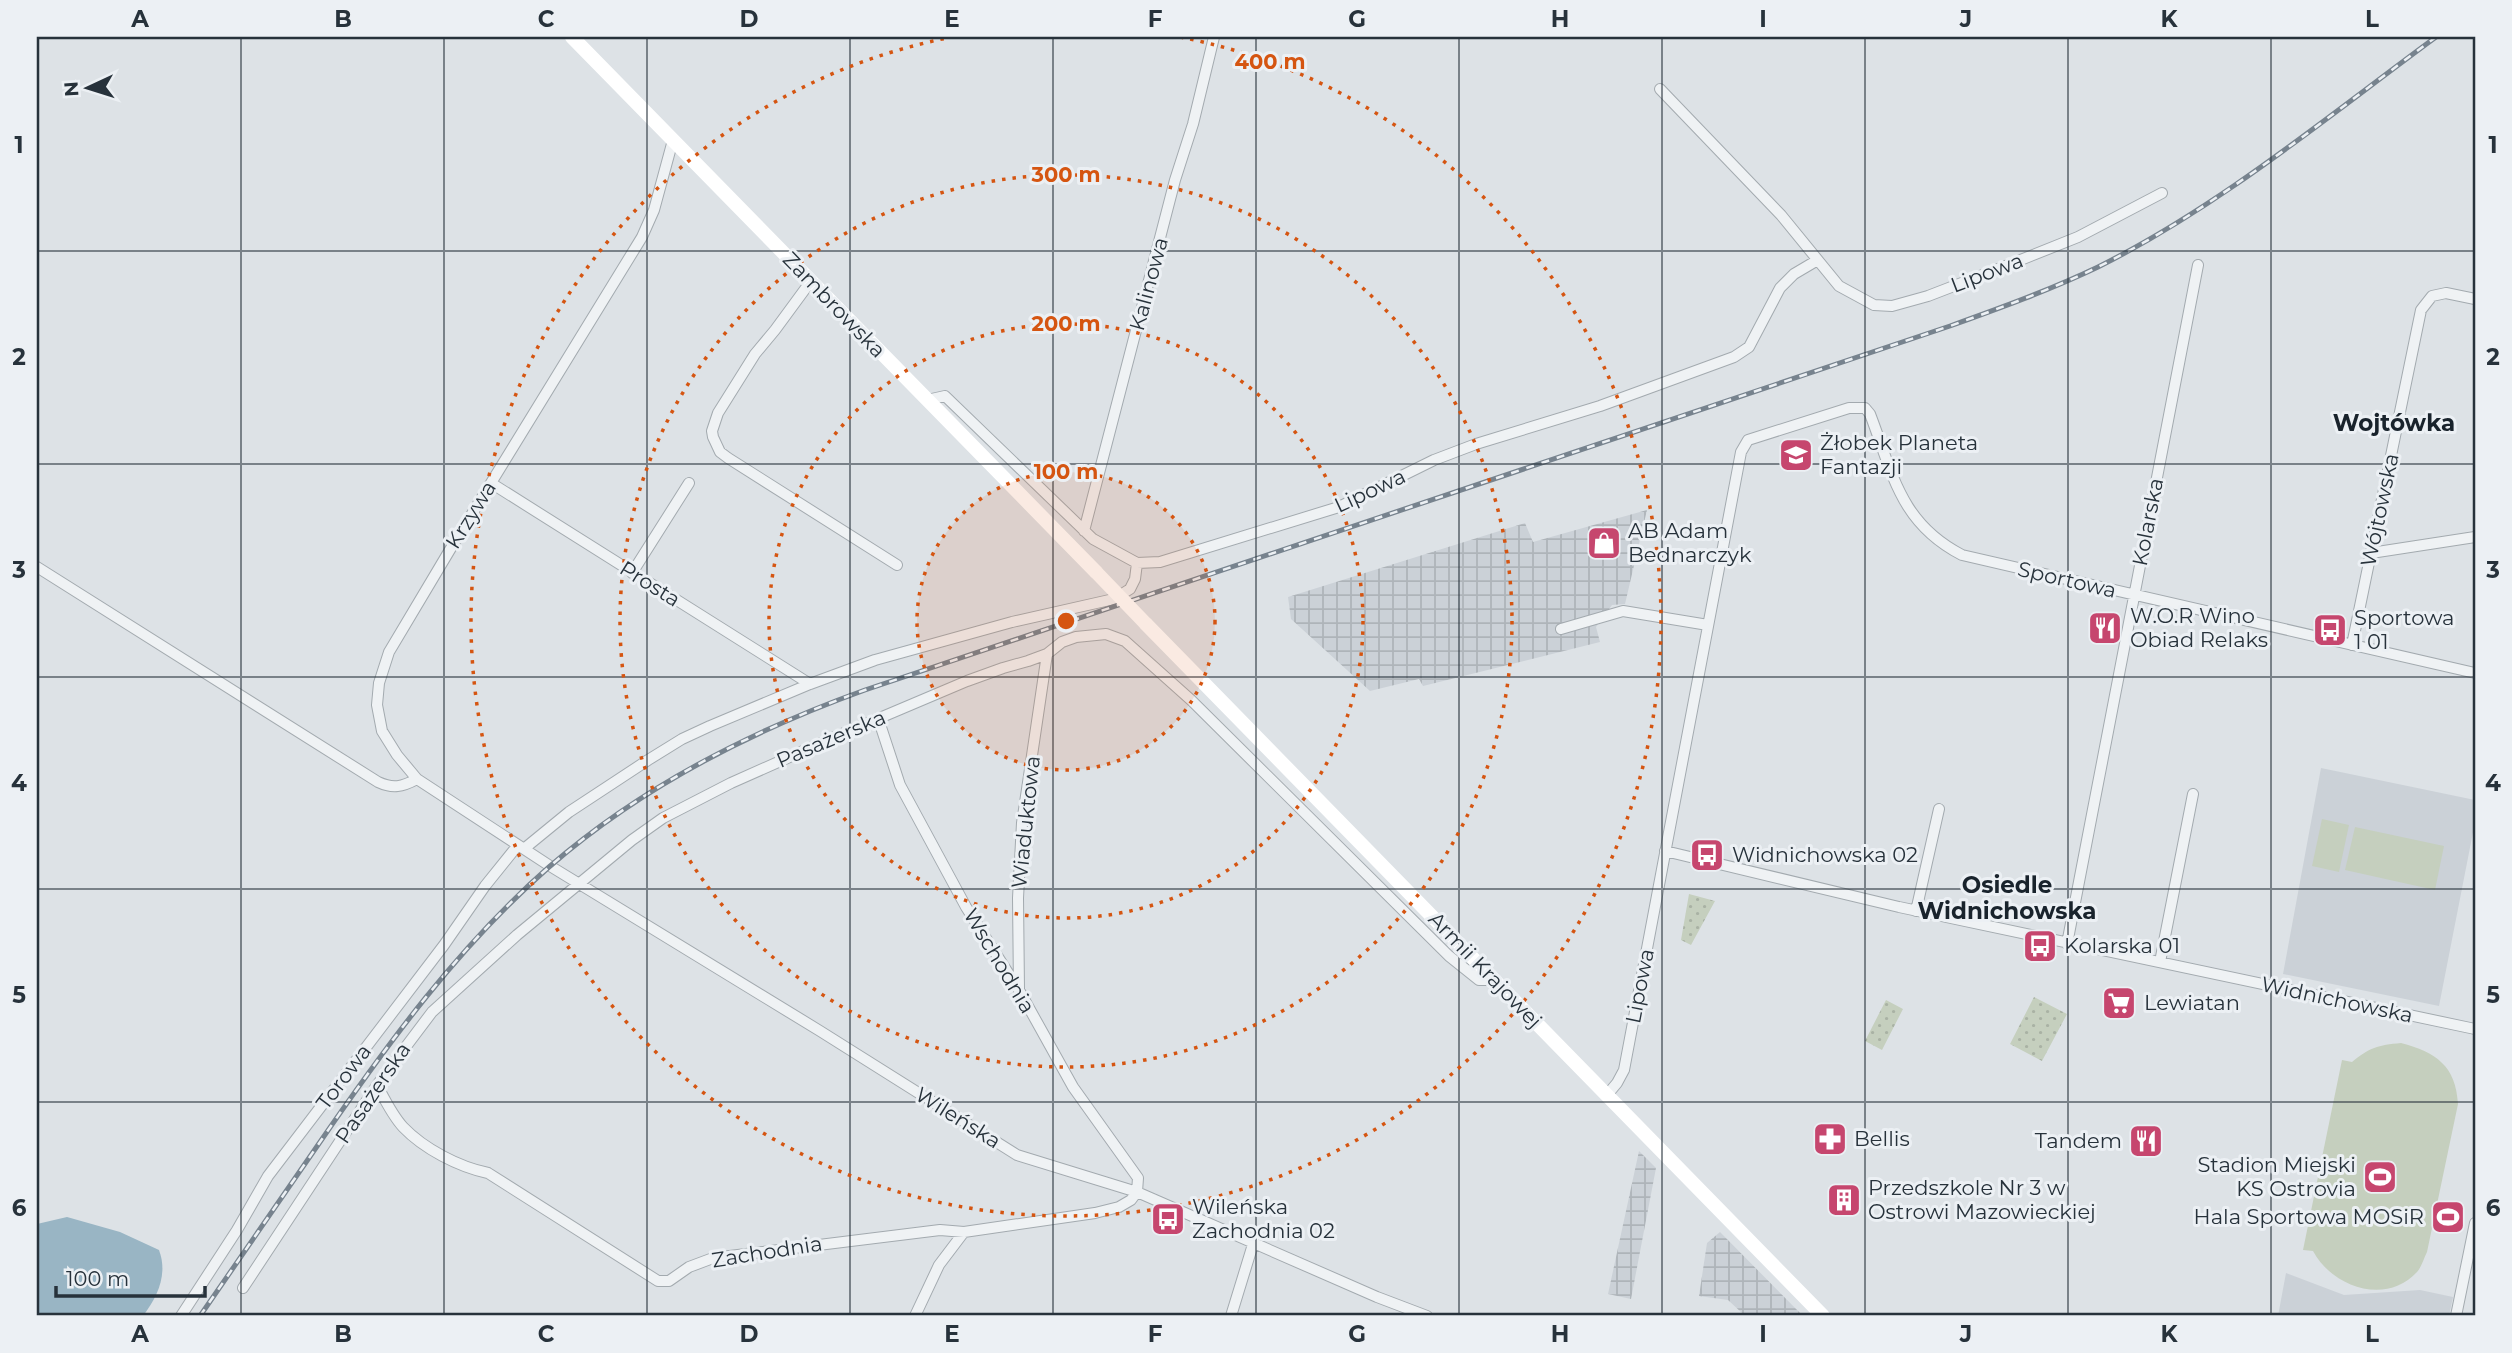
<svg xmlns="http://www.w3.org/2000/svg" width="2512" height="1353" viewBox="0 0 2512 1353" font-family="Montserrat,sans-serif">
	<defs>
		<pattern id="industrial-grid" width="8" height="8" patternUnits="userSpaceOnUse" patternTransform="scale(1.75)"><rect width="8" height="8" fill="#cbd1d7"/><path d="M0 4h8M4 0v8" fill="none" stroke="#aeb4b9"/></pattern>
		<pattern id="grass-dots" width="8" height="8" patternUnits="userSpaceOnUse" patternTransform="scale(1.75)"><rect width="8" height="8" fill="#c5cfbe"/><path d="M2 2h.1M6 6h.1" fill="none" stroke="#a9b2a4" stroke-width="1.8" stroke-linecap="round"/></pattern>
	</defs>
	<rect width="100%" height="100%" fill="#dde2e6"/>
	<path fill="#cbd1d7" d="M2321,768l154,32v22l-36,184 -156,-32z
		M2286,1273l58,22 76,-5 33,7 -4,19h-171z"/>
	<path fill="url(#industrial-grid)" d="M1647,510l-22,94 -13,1 -16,22 4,15 -177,44 -4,-7 -49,12 -79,-72 -3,-22 237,-74 8,19z
		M1639,1151l17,17 -25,131 -23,-5z
		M1720,1232l83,84h-61v-3l-14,-13 -29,-4 8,-53z"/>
	<path fill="url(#grass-dots)" d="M1689,894l26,7 -24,44 -10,-5z
		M2034,997l33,17 -25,47 -32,-17z
		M1886,1000l17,9 -21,41 -17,-9z"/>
	<path fill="#c5cfbe" d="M2322,819l27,6 -10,47 -27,-6z
		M2355,827l89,19 -9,44 -90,-20z
		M2401,1043c35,9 55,23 57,61l-31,148c-3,6 -6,16 -10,20 -31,34 -85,15 -104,-21l-10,-1 39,-190 10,2c17,-14 26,-17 49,-19z"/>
	<path fill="#99b5c4" d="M67,1217l53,15 39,18c9,24 -1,46 -16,66h-106v-92z"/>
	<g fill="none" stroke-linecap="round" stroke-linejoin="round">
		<g stroke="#a3aaaf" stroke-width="12">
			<path id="street" d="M1660,89l121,126 58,71 35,19 18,1 36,-10 75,-29 75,-30 84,-44
				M673,140l-19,70 -12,27 -191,311 -62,104 -10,31 -2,22 5,26 15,24 20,24 133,87 270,165 197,124 120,37 240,105 50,19
				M811,281l-36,49 -20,24 -37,59 -6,18 1,6 7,15 8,6 169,107
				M927,400l18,-4 148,143 44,24 23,-1 179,-55 95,-47 42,-16 124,-38 134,-49 15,-10 31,-59 14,-14 22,-13
				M491,483l319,201
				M1084,531l91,-351 18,-56 21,-87
				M2371,553l104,-16
				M37,567l341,215c15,7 24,5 39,-3
				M632,573l57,-90
				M1561,629l62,-18 85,14
				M2352,645l69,-335 11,-14 14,-3 29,6
				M878,718l22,67 66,122 53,83 54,97 65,91 -1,14
				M525,848l44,-36 79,-52 34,-21 28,-13 100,-42 65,-24 137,-38 102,-23 16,-10 5,-10 2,-16
				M1665,851l234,56 576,122
				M1916,911l23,-102
				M2067,944l131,-679
				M2160,962l33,-168
				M1019,990l-1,-92 4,-75 25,-169
				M377,1085c8,15 15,30 26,42 21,22 56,40 85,46l170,108h11l20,-14 24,-9 227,-28 24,2 131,-19 24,-6 12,-7 6,-8
				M1607,1095l10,-12 7,-13 117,-618 7,-12 101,-32h16l5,6c23,60 30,109 92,141l513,118
				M243,1288l134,-203 55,-73 85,-77 115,-95 31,-22 68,-35 99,-44 137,-58 36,-13 25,-7 19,-7 15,-12 14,-5 30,-3 19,7 66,59 258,256 30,24h15
				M181,1316l56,-86 31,-54 176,-231 41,-59 33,-41
				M915,1316l24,-51 25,-33
				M1231,1316l23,-75
				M2456,1316l19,-93"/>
		</g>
		<use href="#street" stroke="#eff2f4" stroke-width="10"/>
		<path stroke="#fff" stroke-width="14" d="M572,37l524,535
			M1146,624l677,692"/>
		<g stroke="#77838e" stroke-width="5">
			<path id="rail" d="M200,1316c40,-58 80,-116 120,-174 68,-99 138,-195 229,-275 92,-80 202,-136 316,-177l1085,-364c50,-18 100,-36 148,-59 122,-61 229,-150 338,-230"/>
		</g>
		<use href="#rail" stroke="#ecf0f4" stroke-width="2.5" stroke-dasharray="8" stroke-linecap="butt"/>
		<path stroke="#fff" stroke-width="14" d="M1096,572l50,52"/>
	</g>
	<path fill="none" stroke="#27323b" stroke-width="2" stroke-opacity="0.55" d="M241,37v1279M444,37v1279M647,37v1279M850,37v1279M1053,37v1279M1256,37v1279M1459,37v1279M1662,37v1279M1865,37v1279M2068,37v1279M2271,37v1279M37,251h2438M37,464h2438M37,677h2438M37,889h2438M37,1102h2438"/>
	<circle cx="1066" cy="621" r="149" fill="#d55511" fill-opacity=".12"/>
	<g fill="none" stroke="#d55511" stroke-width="3.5" stroke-dasharray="3.5 7">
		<circle cx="1066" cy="621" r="149"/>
		<circle cx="1066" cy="621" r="297"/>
		<circle cx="1066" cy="621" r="446"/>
		<path d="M1180 37A595 595 0 1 1 952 37"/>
	</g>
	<defs>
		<g id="school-square" transform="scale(1.75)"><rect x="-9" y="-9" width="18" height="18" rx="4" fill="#c6466e" stroke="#ecf0f4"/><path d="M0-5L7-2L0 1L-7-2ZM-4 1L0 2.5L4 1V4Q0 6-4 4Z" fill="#fff"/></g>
		<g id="shop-square" transform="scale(1.75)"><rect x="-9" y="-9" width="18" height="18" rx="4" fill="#c6466e" stroke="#ecf0f4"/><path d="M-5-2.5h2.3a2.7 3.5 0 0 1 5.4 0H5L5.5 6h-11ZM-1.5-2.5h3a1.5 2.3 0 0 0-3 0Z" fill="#fff"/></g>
		<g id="restaurant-square" transform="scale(1.75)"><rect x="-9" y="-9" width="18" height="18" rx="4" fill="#c6466e" stroke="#ecf0f4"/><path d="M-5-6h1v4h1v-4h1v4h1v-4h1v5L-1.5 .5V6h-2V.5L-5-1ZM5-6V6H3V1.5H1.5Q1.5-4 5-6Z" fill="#fff"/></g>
		<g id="bus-square" transform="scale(1.75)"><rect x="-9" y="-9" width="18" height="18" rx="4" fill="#c6466e" stroke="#ecf0f4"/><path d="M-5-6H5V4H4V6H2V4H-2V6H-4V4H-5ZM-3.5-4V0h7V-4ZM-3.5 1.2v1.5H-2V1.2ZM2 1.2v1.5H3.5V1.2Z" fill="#fff"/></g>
		<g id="supermarket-square" transform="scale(1.75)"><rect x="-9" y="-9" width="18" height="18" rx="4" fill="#c6466e" stroke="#ecf0f4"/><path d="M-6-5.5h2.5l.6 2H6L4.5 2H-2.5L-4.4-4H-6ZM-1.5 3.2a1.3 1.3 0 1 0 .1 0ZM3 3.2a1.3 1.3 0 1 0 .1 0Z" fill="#fff"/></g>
		<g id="pharmacy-square" transform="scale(1.75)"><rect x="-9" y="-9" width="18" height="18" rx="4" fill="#c6466e" stroke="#ecf0f4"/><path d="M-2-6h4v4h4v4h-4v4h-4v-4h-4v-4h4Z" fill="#fff"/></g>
		<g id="stadium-square" transform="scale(1.75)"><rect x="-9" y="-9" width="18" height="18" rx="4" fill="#c6466e" stroke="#ecf0f4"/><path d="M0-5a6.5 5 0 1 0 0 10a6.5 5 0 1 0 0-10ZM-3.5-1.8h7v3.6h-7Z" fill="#fff"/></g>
		<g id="building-square" transform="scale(1.75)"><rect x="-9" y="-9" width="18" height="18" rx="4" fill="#c6466e" stroke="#ecf0f4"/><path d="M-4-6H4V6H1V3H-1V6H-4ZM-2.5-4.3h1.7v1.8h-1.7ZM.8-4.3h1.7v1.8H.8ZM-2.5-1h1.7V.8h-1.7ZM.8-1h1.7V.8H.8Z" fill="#fff"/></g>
	</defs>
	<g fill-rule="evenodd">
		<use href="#school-square" x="1796" y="455"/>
		<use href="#shop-square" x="1604" y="543"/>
		<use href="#restaurant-square" x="2105" y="628"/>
		<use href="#bus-square" x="2330" y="630"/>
		<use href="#bus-square" x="1707" y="855"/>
		<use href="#bus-square" x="2040" y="946"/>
		<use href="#supermarket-square" x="2119" y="1003"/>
		<use href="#pharmacy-square" x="1830" y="1139"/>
		<use href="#restaurant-square" x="2146" y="1141"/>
		<use href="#stadium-square" x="2380" y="1177"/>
		<use href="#building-square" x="1844" y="1200"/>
		<use href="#stadium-square" x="2448" y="1217"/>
		<use href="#bus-square" x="1168" y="1219"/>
	</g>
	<g text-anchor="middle" stroke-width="6" stroke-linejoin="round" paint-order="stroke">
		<g font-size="21" fill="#27323b" stroke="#ecf0f4">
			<text transform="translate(1987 273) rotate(-21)" y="7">Lipowa</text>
			<text transform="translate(1149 284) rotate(-75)" y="7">Kalinowa</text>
			<text transform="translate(834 305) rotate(46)" y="7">Zambrowska</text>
			<text transform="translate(1370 491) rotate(-25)" y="7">Lipowa</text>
			<text transform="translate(2380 510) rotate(-78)" y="7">Wójtowska</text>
			<text transform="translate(471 515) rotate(-58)" y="7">Krzywa</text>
			<text transform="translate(2148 522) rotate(-79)" y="7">Kolarska</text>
			<text transform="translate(2067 580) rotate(13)" y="7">Sportowa</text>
			<text transform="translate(650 584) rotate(32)" y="7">Prosta</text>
			<text transform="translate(831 739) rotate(-23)" y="7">Pasażerska</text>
			<text transform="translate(1026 822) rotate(-84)" y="7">Wiaduktowa</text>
			<text transform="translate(999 961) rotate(59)" y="7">Wschodnia</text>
			<text transform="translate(1485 970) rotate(46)" y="7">Armii Krajowej</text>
			<text transform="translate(1640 986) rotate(-79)" y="7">Lipowa</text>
			<text transform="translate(2337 1000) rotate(12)" y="7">Widnichowska</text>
			<text transform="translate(344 1077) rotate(-53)" y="7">Torowa</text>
			<text transform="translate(373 1093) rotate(-56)" y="7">Pasażerska</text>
			<text transform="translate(958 1118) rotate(32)" y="7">Wileńska</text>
			<text transform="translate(767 1252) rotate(-9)" y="7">Zachodnia</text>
		</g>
		<g font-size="21" fill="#27323b" stroke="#ecf0f4" text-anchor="start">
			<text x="1820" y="450">Żłobek Planeta<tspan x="1820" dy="24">Fantazji</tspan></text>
			<text x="1628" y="538">AB Adam<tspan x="1628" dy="24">Bednarczyk</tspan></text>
			<text x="2130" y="623">W.O.R Wino<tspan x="2130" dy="24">Obiad Relaks</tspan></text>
			<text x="2354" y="625">Sportowa<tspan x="2354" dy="24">1 01</tspan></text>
			<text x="1732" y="862">Widnichowska 02</text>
			<text x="2064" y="953">Kolarska 01</text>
			<text x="2144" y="1010">Lewiatan</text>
			<text x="1854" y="1146">Bellis</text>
			<text x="2122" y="1148" text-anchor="end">Tandem</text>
			<text x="2356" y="1172" text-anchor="end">Stadion Miejski<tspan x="2356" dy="24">KS Ostrovia</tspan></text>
			<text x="1868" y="1195">Przedszkole Nr 3 w<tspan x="1868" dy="24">Ostrowi Mazowieckiej</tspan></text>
			<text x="1192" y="1214">Wileńska<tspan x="1192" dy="24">Zachodnia 02</tspan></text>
			<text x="2424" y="1224" text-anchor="end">Hala Sportowa MOSiR</text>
		</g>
		<g font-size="23" font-weight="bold" fill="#19232c" stroke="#ecf0f4">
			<text x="2394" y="431">Wojtówka</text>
			<text x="2007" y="893">Osiedle<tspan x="2007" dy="26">Widnichowska</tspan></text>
		</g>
	</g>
	<circle cx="1066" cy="621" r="10" fill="#d55511" stroke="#ecf0f4" stroke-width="3.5"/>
	<g font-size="21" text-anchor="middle" font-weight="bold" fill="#d55511" stroke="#ecf0f4" stroke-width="6" stroke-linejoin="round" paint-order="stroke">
		<text x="1270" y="69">400 m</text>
		<text x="1066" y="182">300 m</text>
		<text x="1066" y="331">200 m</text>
		<text x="1066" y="479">100 m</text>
	</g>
	<rect width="2512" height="1353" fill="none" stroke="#ecf0f4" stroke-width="77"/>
	<g transform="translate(88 88) rotate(266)" stroke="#ecf0f4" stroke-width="5" paint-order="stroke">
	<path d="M0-5L12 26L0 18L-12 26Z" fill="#27323b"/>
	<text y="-10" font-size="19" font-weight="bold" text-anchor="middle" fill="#27323b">N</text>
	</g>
	<path d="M56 1286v10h149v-10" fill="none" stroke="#27323b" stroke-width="3.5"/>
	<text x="66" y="1286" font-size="21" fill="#27323b" stroke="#ecf0f4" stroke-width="5" paint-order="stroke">100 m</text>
	<rect x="38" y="38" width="2436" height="1276" fill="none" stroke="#27323b" stroke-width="2.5"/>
	<g font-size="23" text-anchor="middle" font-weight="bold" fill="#27323b">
		<text x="140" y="27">A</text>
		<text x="343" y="27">B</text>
		<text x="546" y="27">C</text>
		<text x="749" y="27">D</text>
		<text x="952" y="27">E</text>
		<text x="1155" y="27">F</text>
		<text x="1357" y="27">G</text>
		<text x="1560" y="27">H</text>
		<text x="1763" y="27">I</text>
		<text x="1966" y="27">J</text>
		<text x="2169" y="27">K</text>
		<text x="2372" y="27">L</text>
		<text x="19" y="153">1</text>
		<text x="2493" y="153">1</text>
		<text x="19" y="365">2</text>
		<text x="2493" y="365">2</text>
		<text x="19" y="578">3</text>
		<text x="2493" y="578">3</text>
		<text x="19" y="791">4</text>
		<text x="2493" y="791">4</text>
		<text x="19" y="1003">5</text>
		<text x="2493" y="1003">5</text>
		<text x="19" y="1216">6</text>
		<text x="2493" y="1216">6</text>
		<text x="140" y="1342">A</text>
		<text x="343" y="1342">B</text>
		<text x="546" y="1342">C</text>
		<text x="749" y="1342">D</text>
		<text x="952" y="1342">E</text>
		<text x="1155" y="1342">F</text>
		<text x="1357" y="1342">G</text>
		<text x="1560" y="1342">H</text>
		<text x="1763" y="1342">I</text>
		<text x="1966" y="1342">J</text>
		<text x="2169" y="1342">K</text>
		<text x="2372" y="1342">L</text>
	</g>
</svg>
